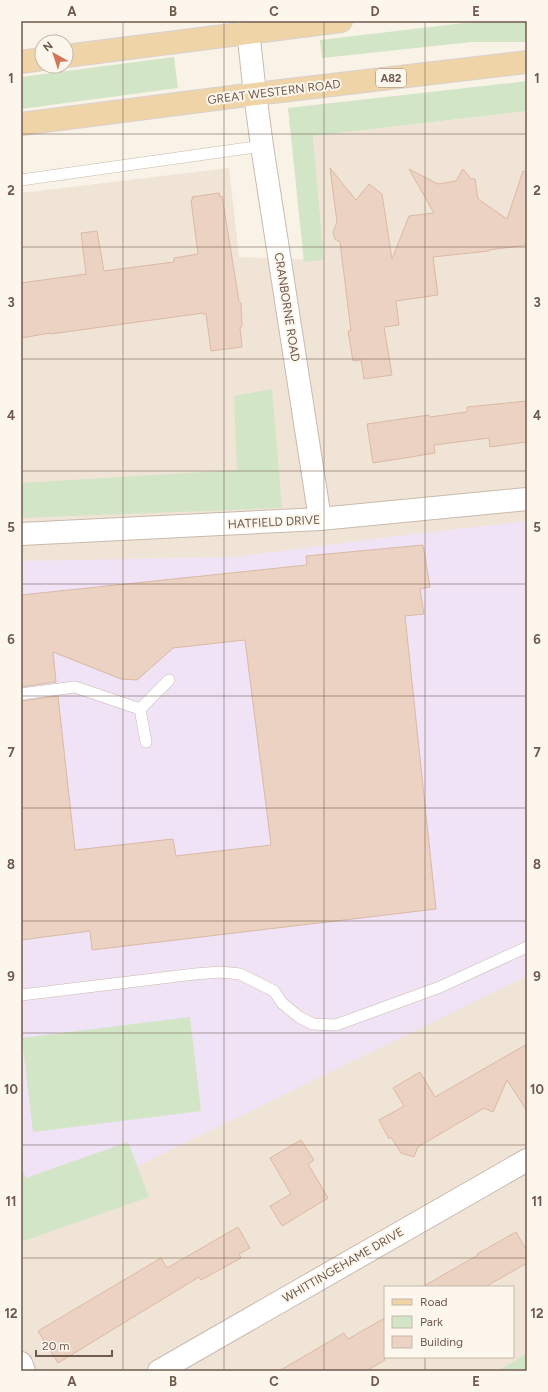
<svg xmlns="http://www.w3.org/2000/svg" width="548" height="1392" viewBox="0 0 548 1392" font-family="Figtree,sans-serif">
	<rect width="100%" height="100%" fill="#f9f2e7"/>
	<path fill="#f0e4d6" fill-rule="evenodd" d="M527,111v1242l-28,18h-478v-1178l208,-25 10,89 85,3 -11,-124zM385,1287h128v70h-128z"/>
	<path fill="#efe3f5" d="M527,521v455l-389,190 11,31 -128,45v-681l213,-4 155,-20z"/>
	<path fill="#d3e5c7" d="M481,21h46v21h-55l-150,16 -2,-18z
		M174,57l4,31 -157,21v-32z
		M527,81v30l-214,25 11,124 -20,2 -16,-154z
		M272,389l10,119 -261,10v-35l216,-13 -3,-74z
		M190,1017l11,94 -168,21 -11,-94z
		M128,1142l21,55 -128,45v-75l5,11z
		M527,1353v18h-29z"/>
	<path fill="#ebd2c2" stroke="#dbb9a5" d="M330,168l26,32 13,-16 13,10 10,65 17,-43 25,-3 -25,-44 29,15 18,-3 7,-12 8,10h4l3,20 29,20 16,-48 4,1v73l-38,5v1l-56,6 5,38 -42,6 3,24 -15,2 8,48 -28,4 -3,-19 -8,1 -5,-30h3l-11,-89 -5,-3 -2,-7 4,-10z
		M219,193l1,4 2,-1 17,105 2,2 1,23 -2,2 2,19 -31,4 -5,-37h-3v-1l-152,21 -1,-1 -29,5v-55l65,-9 -5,-41 16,-2 7,40 70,-9v-4l24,-4 -7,-54 2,-1 -1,-2z
		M527,401v41l-37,5 -1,-9 -55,7 1,8 -62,10 -6,-39 62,-9 1,2 37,-5v-5z
		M423,545l7,42 -10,2 4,25 -19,2 31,293 -344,41 -2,-19 -69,9v-239l37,-5 17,154 98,-11 3,17 95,-11 -26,-205 -72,8 -36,32 -16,-1 -68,-27 3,30 -35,5v-92l286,-30 -1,-9z
		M527,1044v67l-20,-31 -14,32 -9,-4 -66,39 -4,10 -13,-4 -10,-16 -2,2 -10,-19 25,-14 -11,-18 27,-16 15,25z
		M301,1140l13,20 -6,4 20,34 -46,28 -12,-20 21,-12 -21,-36z
		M238,1227l12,21 -11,6 2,4 -40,22 -2,-3 -141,86 -20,-32 123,-73 6,10z
		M516,1232l11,19v12l-42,24h-63l56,-32 -1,-1z
		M385,1318v42l-19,11h-87l65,-38 4,6z"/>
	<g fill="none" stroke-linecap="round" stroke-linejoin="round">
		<g stroke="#c9baae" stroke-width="12">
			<path id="service" d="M21,180l241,-34
				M21,694l54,-7 65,22
				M140,709l29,-29
				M140,709l6,33
				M21,995l174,-21 26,-2 19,2 34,17 8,12 17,14 14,7 23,1 104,-38 87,-40"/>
		</g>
		<g stroke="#c9baae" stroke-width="24">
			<path id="minor" d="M255,94l7,52 58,373
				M21,534l299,-15 207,-20
				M21,1363l3,8
				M159,1371l368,-211"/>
		</g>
		<g stroke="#c9baae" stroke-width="24">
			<path id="tertiary" d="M247,21l8,73"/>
		</g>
		<g stroke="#d7d1ce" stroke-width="24">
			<path id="primary" d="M66,56l275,-35
				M21,62l21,-3
				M21,124l234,-30 272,-32"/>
		</g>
		<use href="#service" stroke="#fff" stroke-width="11"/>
		<use href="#minor" stroke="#fff" stroke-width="22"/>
		<use href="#tertiary" stroke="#fff" stroke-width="22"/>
		<use href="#primary" stroke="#efd4a8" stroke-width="22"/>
	</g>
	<path fill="none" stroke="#6f5a4f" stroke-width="1" stroke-opacity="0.55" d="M123,21v1350M224,21v1350M324,21v1350M425,21v1266M21,134h506M21,247h506M21,359h506M21,471h506M21,584h506M21,696h506M21,808h506M21,921h506M21,1033h506M21,1145h506M21,1258h506M425,1357v14"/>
	<g text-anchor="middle" stroke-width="4" stroke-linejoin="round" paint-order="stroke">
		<rect fill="#fcf6ec" stroke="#99897e" stroke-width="1" x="376" y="69" width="30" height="18" rx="3"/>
		<g font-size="11" font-weight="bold" fill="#6f5a4f">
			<text x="391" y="82">A82</text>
		</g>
		<g font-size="12" fill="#6f5a4f" stroke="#fcf6ec">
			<text transform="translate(274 92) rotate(-7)" y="4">GREAT WESTERN ROAD</text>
			<text transform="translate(287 307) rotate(81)" y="4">CRANBORNE ROAD</text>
			<text transform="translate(274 522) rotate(-3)" y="4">HATFIELD DRIVE</text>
			<text transform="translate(343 1265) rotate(-30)" y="4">WHITTINGEHAME DRIVE</text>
		</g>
	</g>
	<rect width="548" height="1392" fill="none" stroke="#fcf6ec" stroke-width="44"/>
	<rect x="384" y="1286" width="130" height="72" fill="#fcf6ec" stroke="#c4b8ad"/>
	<rect x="392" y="1299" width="20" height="6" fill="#efd4a8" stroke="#c4b8ad"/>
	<text x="420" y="1306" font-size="12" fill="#6f5a4f">Road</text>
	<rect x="392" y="1316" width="20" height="12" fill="#d3e5c7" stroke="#c4b8ad"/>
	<text x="420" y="1326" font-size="12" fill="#6f5a4f">Park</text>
	<rect x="392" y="1336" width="20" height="12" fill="#ebd2c2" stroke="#c4b8ad"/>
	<text x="420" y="1346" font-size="12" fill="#6f5a4f">Building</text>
	<g transform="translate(54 54) rotate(321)"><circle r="19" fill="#fcf6ec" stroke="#c4b8ad"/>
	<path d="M0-3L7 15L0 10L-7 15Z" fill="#d2765c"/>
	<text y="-6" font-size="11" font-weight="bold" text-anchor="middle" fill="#6f5a4f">N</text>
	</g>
	<path d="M36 1350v6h76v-6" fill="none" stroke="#6f5a4f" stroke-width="2"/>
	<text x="42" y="1350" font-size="12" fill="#6f5a4f" stroke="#fcf6ec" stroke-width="3" paint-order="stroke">20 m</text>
	<rect x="22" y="22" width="504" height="1348" fill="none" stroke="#6f5a4f" stroke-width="1.5"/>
	<g font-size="13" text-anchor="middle" font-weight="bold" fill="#6f5a4f">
		<text x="72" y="16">A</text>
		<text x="173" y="16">B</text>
		<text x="274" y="16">C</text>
		<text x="375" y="16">D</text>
		<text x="476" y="16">E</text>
		<text x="11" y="83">1</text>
		<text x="537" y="83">1</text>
		<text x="11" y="195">2</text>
		<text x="537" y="195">2</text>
		<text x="11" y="307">3</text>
		<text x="537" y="307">3</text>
		<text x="11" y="420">4</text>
		<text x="537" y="420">4</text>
		<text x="11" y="532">5</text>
		<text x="537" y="532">5</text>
		<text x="11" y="644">6</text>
		<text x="537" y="644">6</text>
		<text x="11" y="757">7</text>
		<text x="537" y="757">7</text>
		<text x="11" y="869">8</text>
		<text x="537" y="869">8</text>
		<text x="11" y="981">9</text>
		<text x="537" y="981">9</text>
		<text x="11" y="1094">10</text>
		<text x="537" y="1094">10</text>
		<text x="11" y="1206">11</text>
		<text x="537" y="1206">11</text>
		<text x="11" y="1318">12</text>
		<text x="537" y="1318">12</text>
		<text x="72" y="1386">A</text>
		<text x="173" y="1386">B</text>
		<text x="274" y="1386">C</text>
		<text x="375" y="1386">D</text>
		<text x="476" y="1386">E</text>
	</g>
</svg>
